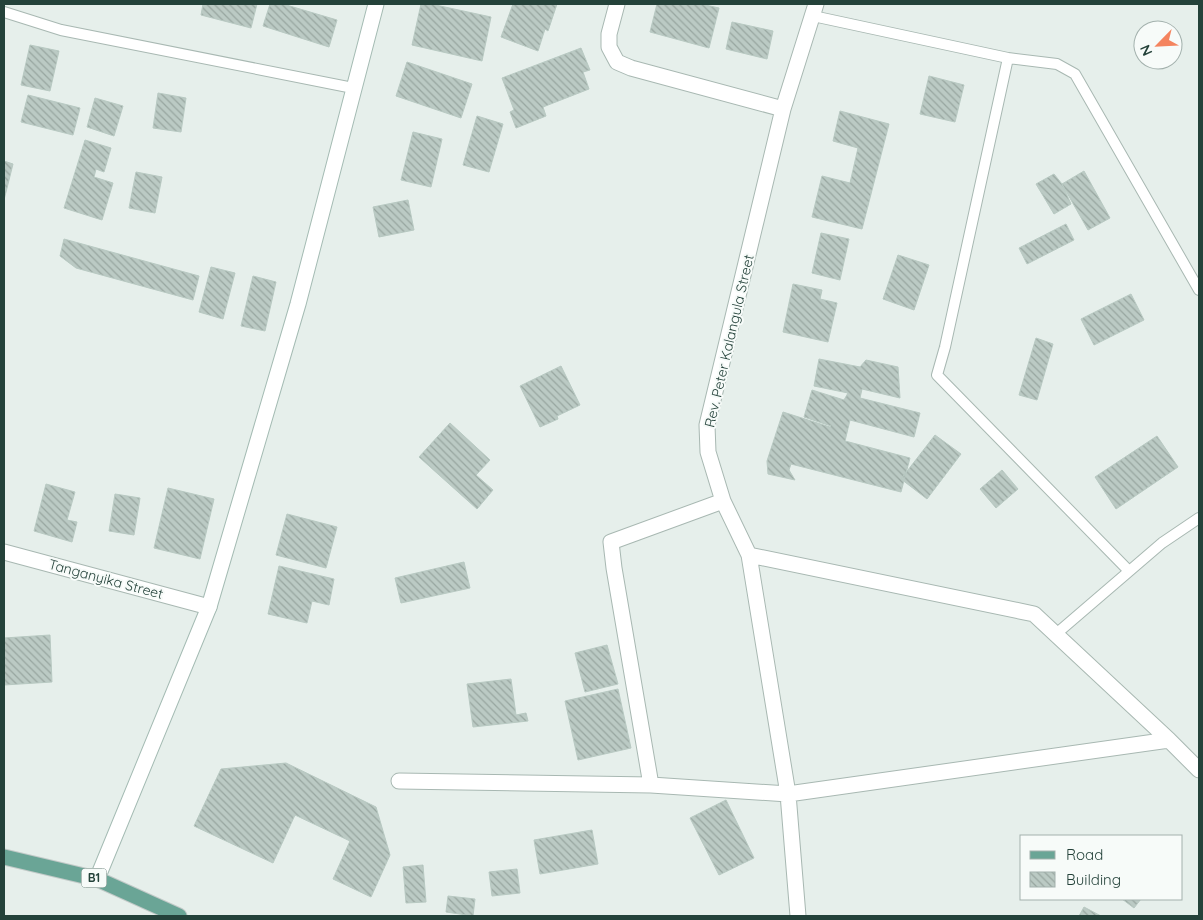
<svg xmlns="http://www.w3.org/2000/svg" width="1203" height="920" viewBox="0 0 1203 920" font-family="Quicksand,sans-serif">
	<defs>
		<pattern id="building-back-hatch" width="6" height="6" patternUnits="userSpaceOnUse" patternTransform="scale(1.25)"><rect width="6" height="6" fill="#bbcac4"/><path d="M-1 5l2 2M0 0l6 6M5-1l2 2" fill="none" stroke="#98a6a0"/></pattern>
	</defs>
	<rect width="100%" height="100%" fill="#e6efeb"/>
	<path fill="url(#building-back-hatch)" stroke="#b8c9c2" d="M203,4h54l-6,24 -50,-13z
		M270,4h13l54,16 -8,27 -66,-21z
		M421,4h10l60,13 -9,44 -70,-16z
		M513,4h44l-9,27 -3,-2 -7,22 -37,-14z
		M657,4h44l18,4 -10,40 -59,-16z
		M732,22l41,9 -6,28 -41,-10z
		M30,45l29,6 -9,40 -29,-6z
		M581,48l9,22 -7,2 6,17 -46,18 3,9 -30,12 -6,-16 4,-2 -12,-32z
		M407,62l65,22 -11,34 -65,-22z
		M929,76l35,9 -9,37 -35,-8z
		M158,93l28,5 -5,34 -28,-4z
		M28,95l52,13 -7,27 -52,-13z
		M95,98l28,8 -9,30 -27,-9z
		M840,111l49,13 -27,105 -50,-12 10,-41 28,7 8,-35 -25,-7z
		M477,116l26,8 -14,48 -26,-7z
		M413,132l29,7 -11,48 -30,-7z
		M85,140l26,8 -7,24 -8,-3 -2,8 19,6 -11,37 -38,-12z
		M4,161l9,3 -9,36z
		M1084,171l26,47 -22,12 -26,-46z
		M136,172l26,5 -7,36 -26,-5z
		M1054,174l8,10 9,20 -17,10 -18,-30z
		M408,200l6,30 -35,7 -6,-30z
		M1066,224l8,16 -47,24 -8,-16z
		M821,233l28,6 -9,41 -28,-7z
		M64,239l135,37 -6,24 -117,-32 -16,-12z
		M898,255l31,10 -15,45 -31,-11z
		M211,267l24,6 -12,46 -24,-7z
		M253,276l23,6 -11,49 -24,-5z
		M793,284l29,6 -2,9 17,4 -9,39 -45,-10z
		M1131,294l13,26 -50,25 -13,-26z
		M1036,338l17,6 -16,56 -18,-5z
		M819,359l41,8 6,-7 32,7 2,31 -38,-9 -2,9 60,15 -6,24 -64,-17 -5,21 65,17 -9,34 -110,-28 -2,6 6,10 -27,-6 -1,-13 16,-49 47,15 1,-1 -27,-9 8,-27 32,10 4,-7 -34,-7z
		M561,366l19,39 -23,11 1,3 -18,8 -20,-41z
		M450,423l40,37 -14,15 17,15 -16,19 -58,-52z
		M935,435l26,19 -34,45 -26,-20z
		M1157,436l21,31 -62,42 -21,-32z
		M1002,470l16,19 -22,19 -16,-19z
		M46,484l29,8 -8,28 10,2 -5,20 -38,-11z
		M168,488l46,11 -14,60 -46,-11z
		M115,494l25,4 -6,37 -25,-4z
		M287,514l50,13 -11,41 -50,-13z
		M464,562l6,26 -69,15 -6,-25z
		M279,566l55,13 -5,26 -17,-4 -5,22 -39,-9z
		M50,635l2,47 -48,3v-47z
		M607,645l11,39 -33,8 -10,-39z
		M511,679l5,36 10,-2 2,8 -55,6 -6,-43z
		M618,689l13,59 -53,12 -13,-59z
		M286,763l90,44 14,48 -19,42 -38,-18 17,-38 -55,-26 -22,48 -79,-37 27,-57z
		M726,800l28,58 -35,17 -29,-57z
		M592,830l6,34 -58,10 -6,-34z
		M423,865l3,37 -20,1 -3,-36z
		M517,869l3,24 -28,3 -3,-24z
		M448,896l27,3 -2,17 -27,-4z
		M1122,899h19l-7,9z
		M1084,907l17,9h-22z"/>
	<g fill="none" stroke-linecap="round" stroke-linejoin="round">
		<g stroke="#a8b8b2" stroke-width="12">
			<path id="lane" d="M4,12l57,18 292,58
				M813,16l195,42 -63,289 -8,28 192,196
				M1008,58l49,6 18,10 124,216
				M1056,634l106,-91 37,-25"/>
		</g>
		<g stroke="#a8b8b2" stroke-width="17">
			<path id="street" d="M617,4l-8,30v13l8,15 14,6 152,41
				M4,552l205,55
				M749,555l285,59 135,126 30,30
				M399,781l252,4 137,9 381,-54
				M651,785l-37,-217 -3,-26 112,-41
				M798,916l-10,-122 -39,-239 -26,-54 -15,-49 -1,-27 76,-316 33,-105"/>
		</g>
		<g stroke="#a4bbb3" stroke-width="17">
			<path id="secondary" d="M97,879l112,-272 89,-303 78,-300"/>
		</g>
		<g stroke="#c2cac8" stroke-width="17">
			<path id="primary" d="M4,857l93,22 82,37"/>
		</g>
		<use href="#lane" stroke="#fff" stroke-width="10"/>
		<use href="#street" stroke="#fff" stroke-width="15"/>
		<use href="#secondary" stroke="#fff" stroke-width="15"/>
		<use href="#primary" stroke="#6aa596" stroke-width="15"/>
	</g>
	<g text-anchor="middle" stroke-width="4" stroke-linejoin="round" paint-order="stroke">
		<rect fill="#f7fbf9" stroke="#637a73" stroke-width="1" x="81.5" y="868.5" width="25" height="19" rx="4"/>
		<g font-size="12" font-weight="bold" fill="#24423a">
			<text x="94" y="882">B1</text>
		</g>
		<g font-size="14" fill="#24423a" stroke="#f7fbf9">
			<text transform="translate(729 341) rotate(-77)" y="5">Rev. Peter Kalangula Street</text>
			<text transform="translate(106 579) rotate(15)" y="5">Tanganyika Street</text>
		</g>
	</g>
	<rect width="1203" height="920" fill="none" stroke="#24423a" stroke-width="10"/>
	<rect x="1020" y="835" width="162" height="65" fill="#f7fbf9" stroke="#a3b1ad"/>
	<rect x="1030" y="851" width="25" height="8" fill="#6aa596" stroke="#a3b1ad"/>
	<text x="1066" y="860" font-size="15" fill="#24423a">Road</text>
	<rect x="1030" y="872" width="25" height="15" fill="url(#building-back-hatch)" stroke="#a3b1ad"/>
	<text x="1066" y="885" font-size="15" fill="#24423a">Building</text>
	<g transform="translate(1158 45) rotate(246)"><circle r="24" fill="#f7fbf9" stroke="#a3b1ad"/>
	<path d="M0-4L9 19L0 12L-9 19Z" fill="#f4845f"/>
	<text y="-8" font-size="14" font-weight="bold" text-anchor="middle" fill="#24423a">N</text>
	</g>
</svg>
